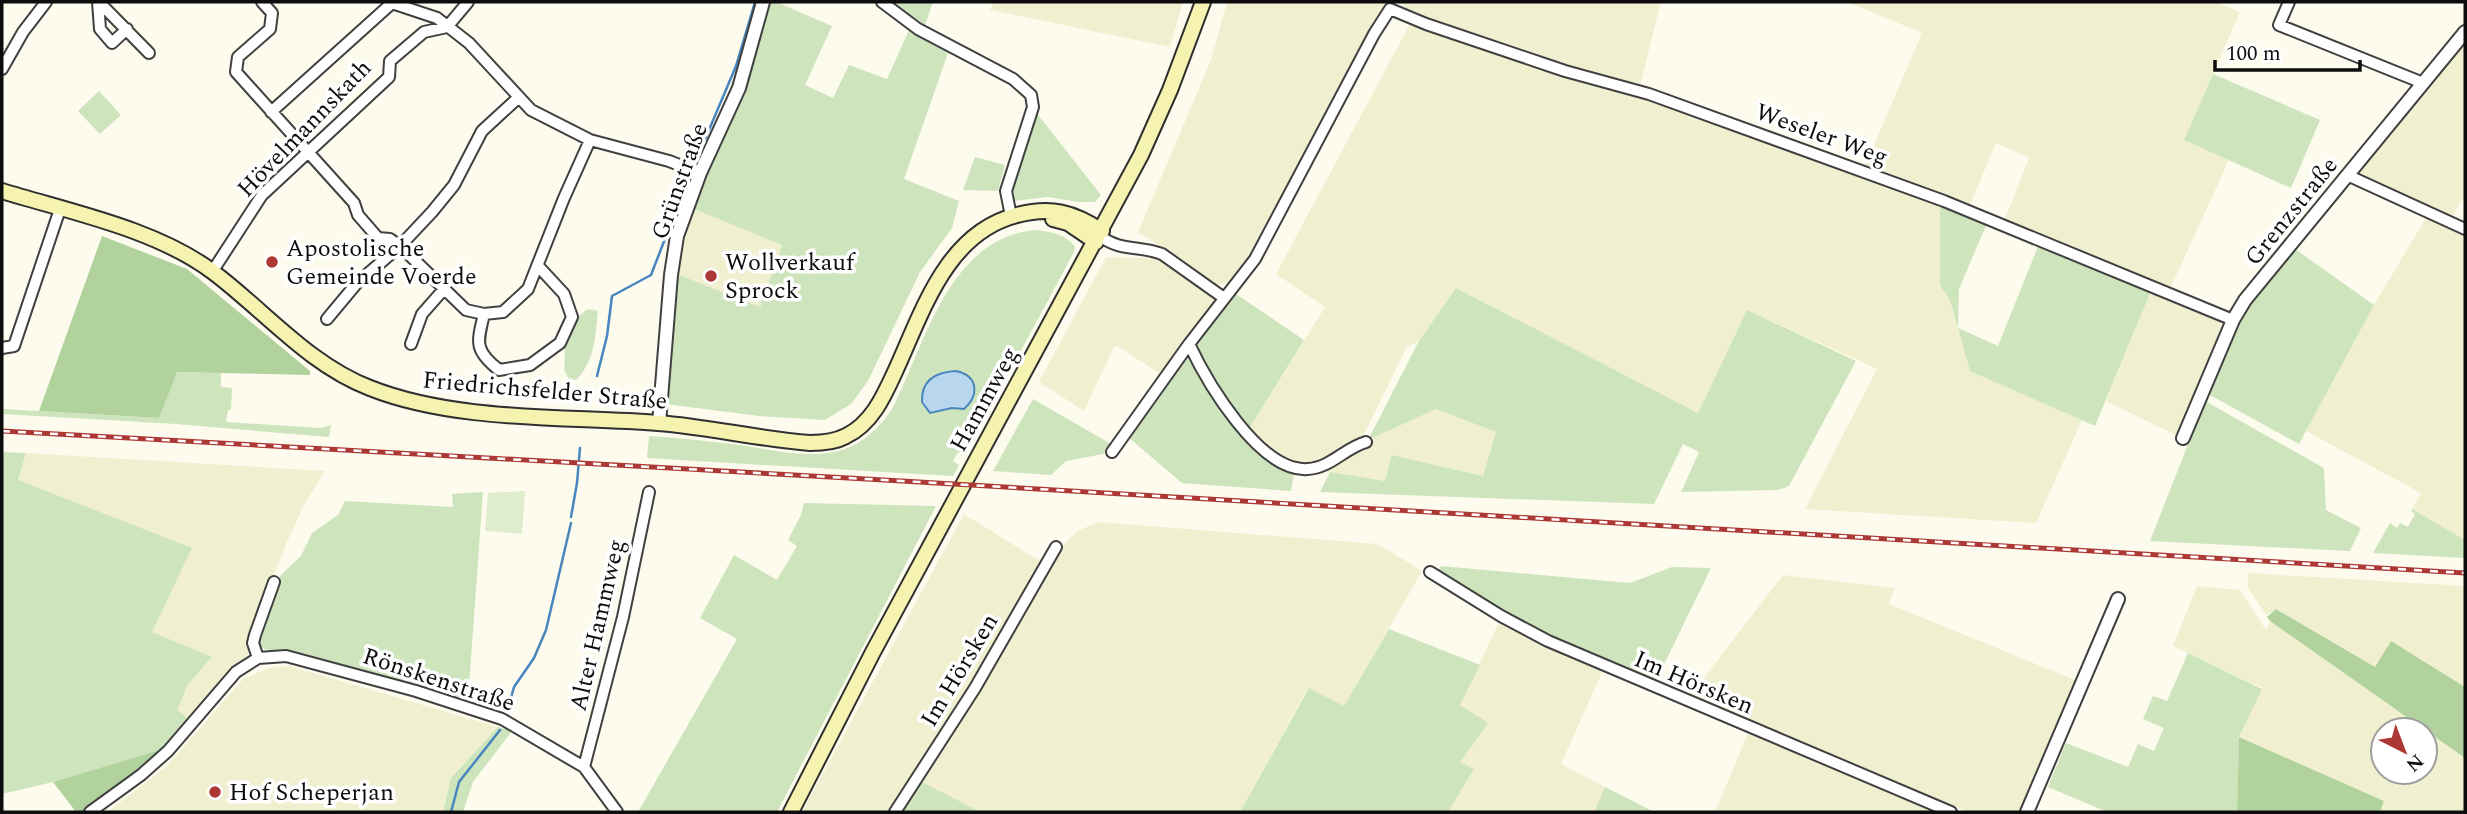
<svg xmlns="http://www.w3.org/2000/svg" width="2467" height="814" viewBox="0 0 2467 814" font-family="Spectral,serif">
	<rect width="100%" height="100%" fill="#fdfbee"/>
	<path fill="#f0f0d1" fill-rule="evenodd" d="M993,2h190l-13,45 -180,-37z
		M1227,2h157v6l-135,249 -20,26 -13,2 -78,-53 73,-172z
		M1401,2h260l-21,85 -93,-26 -135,-47z
		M1847,2h369l24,10 -56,128 45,20 -59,129 -128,-52 -37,-18 24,-61 -33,-15 -26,62 -105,-39 57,-133z
		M1410,24l228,72 224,78 78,30v80l10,15 20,72 112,49 -46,103 -231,-14 72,-140 -130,-59 -49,103 -242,-125 -37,53 -12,6 -43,87 -43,27 -14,4h-13l-16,-9 -29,-27 76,-122 -49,-33z
		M2465,29v166l-16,27 16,7v311l-53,-31 9,-16 -115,-62 68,-126 55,-92 -82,-38z
		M692,208l90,36 -22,63 -83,-33 3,-30z
		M1106,257l53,1 53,36 2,9 -52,72 -47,-30 -31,66 -45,-29z
		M2151,291l67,26 5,12 -45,107 -72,-35z
		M1436,409l60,23 -13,44 -90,-21 -8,26 -63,-10 43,-25 3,-6z
		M26,453l299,18 -21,34 -17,37 -39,101v12l-18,15 -41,49 -12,-9 11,-26 -36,-51 -134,-153z
		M964,514l79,49 -53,92 -98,157h-90z
		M1099,522l279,22 44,27 -78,135 -36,-18 -68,124h-259l-61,-31 141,-233 16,-17z
		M2248,573l217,13v101l-74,-45 -16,25 -98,-58 -11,6 -18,-27z
		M1783,575l112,13 -6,16 186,76 -54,132h-52l-280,-115z
		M2197,586l43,4 26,40 4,-9 195,137v54h-85l4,-11 -145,-64 23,-49 -89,-42zM2383,730h42v42h-42z
		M1500,620l64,34 39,16 -42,94 44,23 -11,25h-146l26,-43 -15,-7 1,-57z
		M290,666l208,61 -47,51 -8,34h-336l59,-45 77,-88 28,-12z
		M1748,733l189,79h-222z"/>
	<path fill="#cde4bc" d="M769,2h7l56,24 -27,59 28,13 16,-33 38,14 22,-49 39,23 -44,126 55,22 -7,27 -32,44 -52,109 -17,23 -26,16 -66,-4 -94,-12 12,-130 83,33 22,-62 -90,-37 54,-117z
		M893,2h40l-8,23z
		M2213,74l107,46 -29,68 -107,-48z
		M99,91l22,24 -21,19 -22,-23z
		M1035,111l66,84 -6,7h-16l-31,-5 -35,4c-1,-30 13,-61 22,-90z
		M975,157l30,8 -7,26 -35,-1z
		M1940,204l48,17 -29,68 -1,39 40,18 41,-102 112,47 -56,135 -125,-55 -20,-71 -10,-15z
		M1034,230c16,2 31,3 41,17l-1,5 -109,203 -7,-3 -5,9 6,4 -6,11 -306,-18 2,-22c30,2 61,5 91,9 63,10 113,25 153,-38 33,-65 55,-167 141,-177z
		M2295,249l79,56 -75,139 -91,-50 31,-76z
		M1456,288l242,125 49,-103 109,51 -67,125 -11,4 -97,2 18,-40 -16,-8 -29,60 -334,-12 10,-20 55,9 7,-26 91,21 13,-44 -60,-23 -68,31 51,-99z
		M1233,292l71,48 -55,89 -40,-55 -14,-29z
		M588,309l10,2c-3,26 -3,50 -22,69l-7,-1 -5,-9c1,-9 1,-14 0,-23 -2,-16 12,-30 24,-38z
		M1188,354c29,46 55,97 106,120l-3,17 -109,-8 -54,-46z
		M176,372l45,1v14l11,1 -1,22h-3l-2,12 95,6 10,-3 -2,12 -153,-13 -174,-10v-5l157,9z
		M1033,399l78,45 -8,10 -37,7 -15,14 -58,-4z
		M2205,401l119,67 2,42 35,18 -11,23 -200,-10z
		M2,452l24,1 -8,27 174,68 -40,84 60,25 -24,27 -11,26 12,9 -23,29 -113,34 -51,12z
		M483,492l-15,209 -165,-48c-11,-2 -36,-1 -43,-6l-2,-12 22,-59 21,-20 11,-23 26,-18 7,-14 108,6 -1,-13z
		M804,503l132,3 -159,306h-139l99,-173 -37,-21 34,-63 43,25 20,-34 -9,-6 13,-25z
		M2412,509l53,31v18l-92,-5 17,-30 7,5 3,-5 8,4 7,-13 -4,-3z
		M1441,566l189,17 42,-16 39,1 -56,115 -150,-69 -68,-42z
		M1389,629l91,36 -20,40 28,18 -28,39 14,7 -26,43h-208l69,-124 35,18z
		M2188,653l74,36 -23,48 -2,75h-130l-59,-25 18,-44 62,24 10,-23 16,7 10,-23 -21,-9 10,-23 14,5z
		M498,727l14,4 -39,51 -10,30h-20l8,-34z
		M920,781l61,31h-80z
		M1605,787l49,25h-60z"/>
	<path fill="#b1d29d" d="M102,236l85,33 123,102v4l-133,-3 -18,46 -120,-7z
		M2276,609l99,58 16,-26 74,46v71l-195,-137 -3,-4z
		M2239,737l145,64 -4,11h-143z
		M166,748l-83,64h-7l-23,-30z"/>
	<path fill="#dfeccd" d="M525,491l-3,43 -37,-3 3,-38z"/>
	<path fill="#b9d6ef" stroke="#4886bd" stroke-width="2" d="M956,371c23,5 23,25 8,38l-12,-1 -22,5 -8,-11c-1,-22 14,-30 34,-31z"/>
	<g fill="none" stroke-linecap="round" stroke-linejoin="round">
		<path stroke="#4886bd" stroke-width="2.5" d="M698,156l38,-90 19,-64
			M597,376l10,-40 5,-40 39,-21 34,-88
			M571,517l6,-34 3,-35
			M507,712l7,-25 20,-29 12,-28 25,-107
			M451,812l8,-30 41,-52"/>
		<g stroke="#404040" stroke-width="14">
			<path id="minor" d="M98,2l2,27 12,14 15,-14
				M99,2l50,51
				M262,2l10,11 -2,16 -32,28 -2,15 118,131 4,12 20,23 12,1 10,7 66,64 18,4 19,-2 25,-23 36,-91 26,-58
				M882,2l36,27 95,50 18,16 2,12 -27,84 5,25
				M2289,2l-10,23 144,58
				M2,69l21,-37 23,-30
				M271,112l121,-109 45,15 32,25 62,67 59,30 79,21 31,12
				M2347,175l118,54
				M1100,236c21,16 39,9 62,18l62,44
				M212,272l50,-77 127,-118 1,-16 34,-29 23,-5 21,-25
				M484,314c-7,29 -10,36 15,56l31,-5 30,-22 12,-26 -8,-23 -25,-27
				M327,319l30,-36 43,-37 32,-34 22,-27 28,-54 37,-34
				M411,344l11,-30 22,-25
				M1189,344c18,38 71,129 119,125 22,-1 37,-21 58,-27
				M2,348l12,-2 46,-137
				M1112,452l77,-108 66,-85 119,-225 16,-25 36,15 139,47 84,23 295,107 289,119
				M1430,572l71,44 47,25 403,171
				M258,658l-5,-15 2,-8 19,-53
				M584,767l39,-150 26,-125
				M90,812l51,-37 27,-24 68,-79 22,-14 28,-2 130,35 86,28 82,48 33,45
				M895,812l80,-124 81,-141"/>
		</g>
		<g stroke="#404040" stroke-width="16">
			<path id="tertiary" d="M659,423l12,-148 6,-39 23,-63 39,-85 24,-86
				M2183,438l50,-118 12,-20 220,-268
				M2027,812l91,-213"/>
		</g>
		<g stroke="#2f2f2f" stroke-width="18">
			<path id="secondary" d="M2,191c68,21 154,38 211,81 52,39 95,92 157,116 86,34 195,28 288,35 51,4 101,16 152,20 12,0 25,-1 36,-7 25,-12 37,-38 48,-62 28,-60 51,-141 123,-159 34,-9 56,-3 85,16
				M1053,219l15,4 28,19
				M791,812l82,-160 268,-497 29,-65 33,-88"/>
		</g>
		<use href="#minor" stroke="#fff" stroke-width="10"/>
		<use href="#tertiary" stroke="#fff" stroke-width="12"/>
		<use href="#secondary" stroke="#f6f3b1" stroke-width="14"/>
		<g stroke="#ac3835" stroke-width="5">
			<path id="rail" d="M2,431l900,50 1563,92"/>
		</g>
		<use href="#rail" stroke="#fff" stroke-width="2.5" stroke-dasharray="8" stroke-linecap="butt"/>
	</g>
	<g fill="#ac3835" stroke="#fff" stroke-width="2.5">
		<circle cx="272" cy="262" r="7"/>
		<circle cx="711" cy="276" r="7"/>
		<circle cx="215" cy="792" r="7"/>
	</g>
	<g text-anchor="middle" stroke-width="7" stroke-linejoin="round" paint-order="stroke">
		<g font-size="24" fill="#0d0d0d" stroke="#fff">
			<text transform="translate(304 128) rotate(-46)" y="8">Hövelmannskath</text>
			<text transform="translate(1822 134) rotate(20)" y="8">Weseler Weg</text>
			<text transform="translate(679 181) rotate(-70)" y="8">Grünstraße</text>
			<text transform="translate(2291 211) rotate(-51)" y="8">Grenzstraße</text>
			<text transform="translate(545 390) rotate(5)" y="8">Friedrichsfelder Straße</text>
			<text transform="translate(984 399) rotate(-61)" y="8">Hammweg</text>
			<text transform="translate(597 625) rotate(-77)" y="8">Alter Hammweg</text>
			<text transform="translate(959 670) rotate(-59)" y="8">Im Hörsken</text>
			<text transform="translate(439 679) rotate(18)" y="8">Rönskenstraße</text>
			<text transform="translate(1694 682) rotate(23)" y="8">Im Hörsken</text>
		</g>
		<g font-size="24" fill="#0d0d0d" stroke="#fff" text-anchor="start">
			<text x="286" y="256">Apostolische<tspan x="286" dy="28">Gemeinde Voerde</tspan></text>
			<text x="725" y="270">Wollverkauf<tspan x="725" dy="28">Sprock</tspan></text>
			<text x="229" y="800">Hof Scheperjan</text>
		</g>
	</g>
	<rect width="2467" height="814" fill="none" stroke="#0d0d0d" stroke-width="7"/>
	<g transform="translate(2404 751) rotate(138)"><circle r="33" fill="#ffffff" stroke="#9e9e9e" stroke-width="2"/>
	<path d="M0-5L12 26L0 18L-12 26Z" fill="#ac3835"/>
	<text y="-10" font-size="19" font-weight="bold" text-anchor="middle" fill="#0d0d0d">N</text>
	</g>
	<path d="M2215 60v10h145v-10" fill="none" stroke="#0d0d0d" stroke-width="3.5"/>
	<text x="2226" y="60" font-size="21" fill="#0d0d0d" stroke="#ffffff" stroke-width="5" paint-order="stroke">100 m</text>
</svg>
